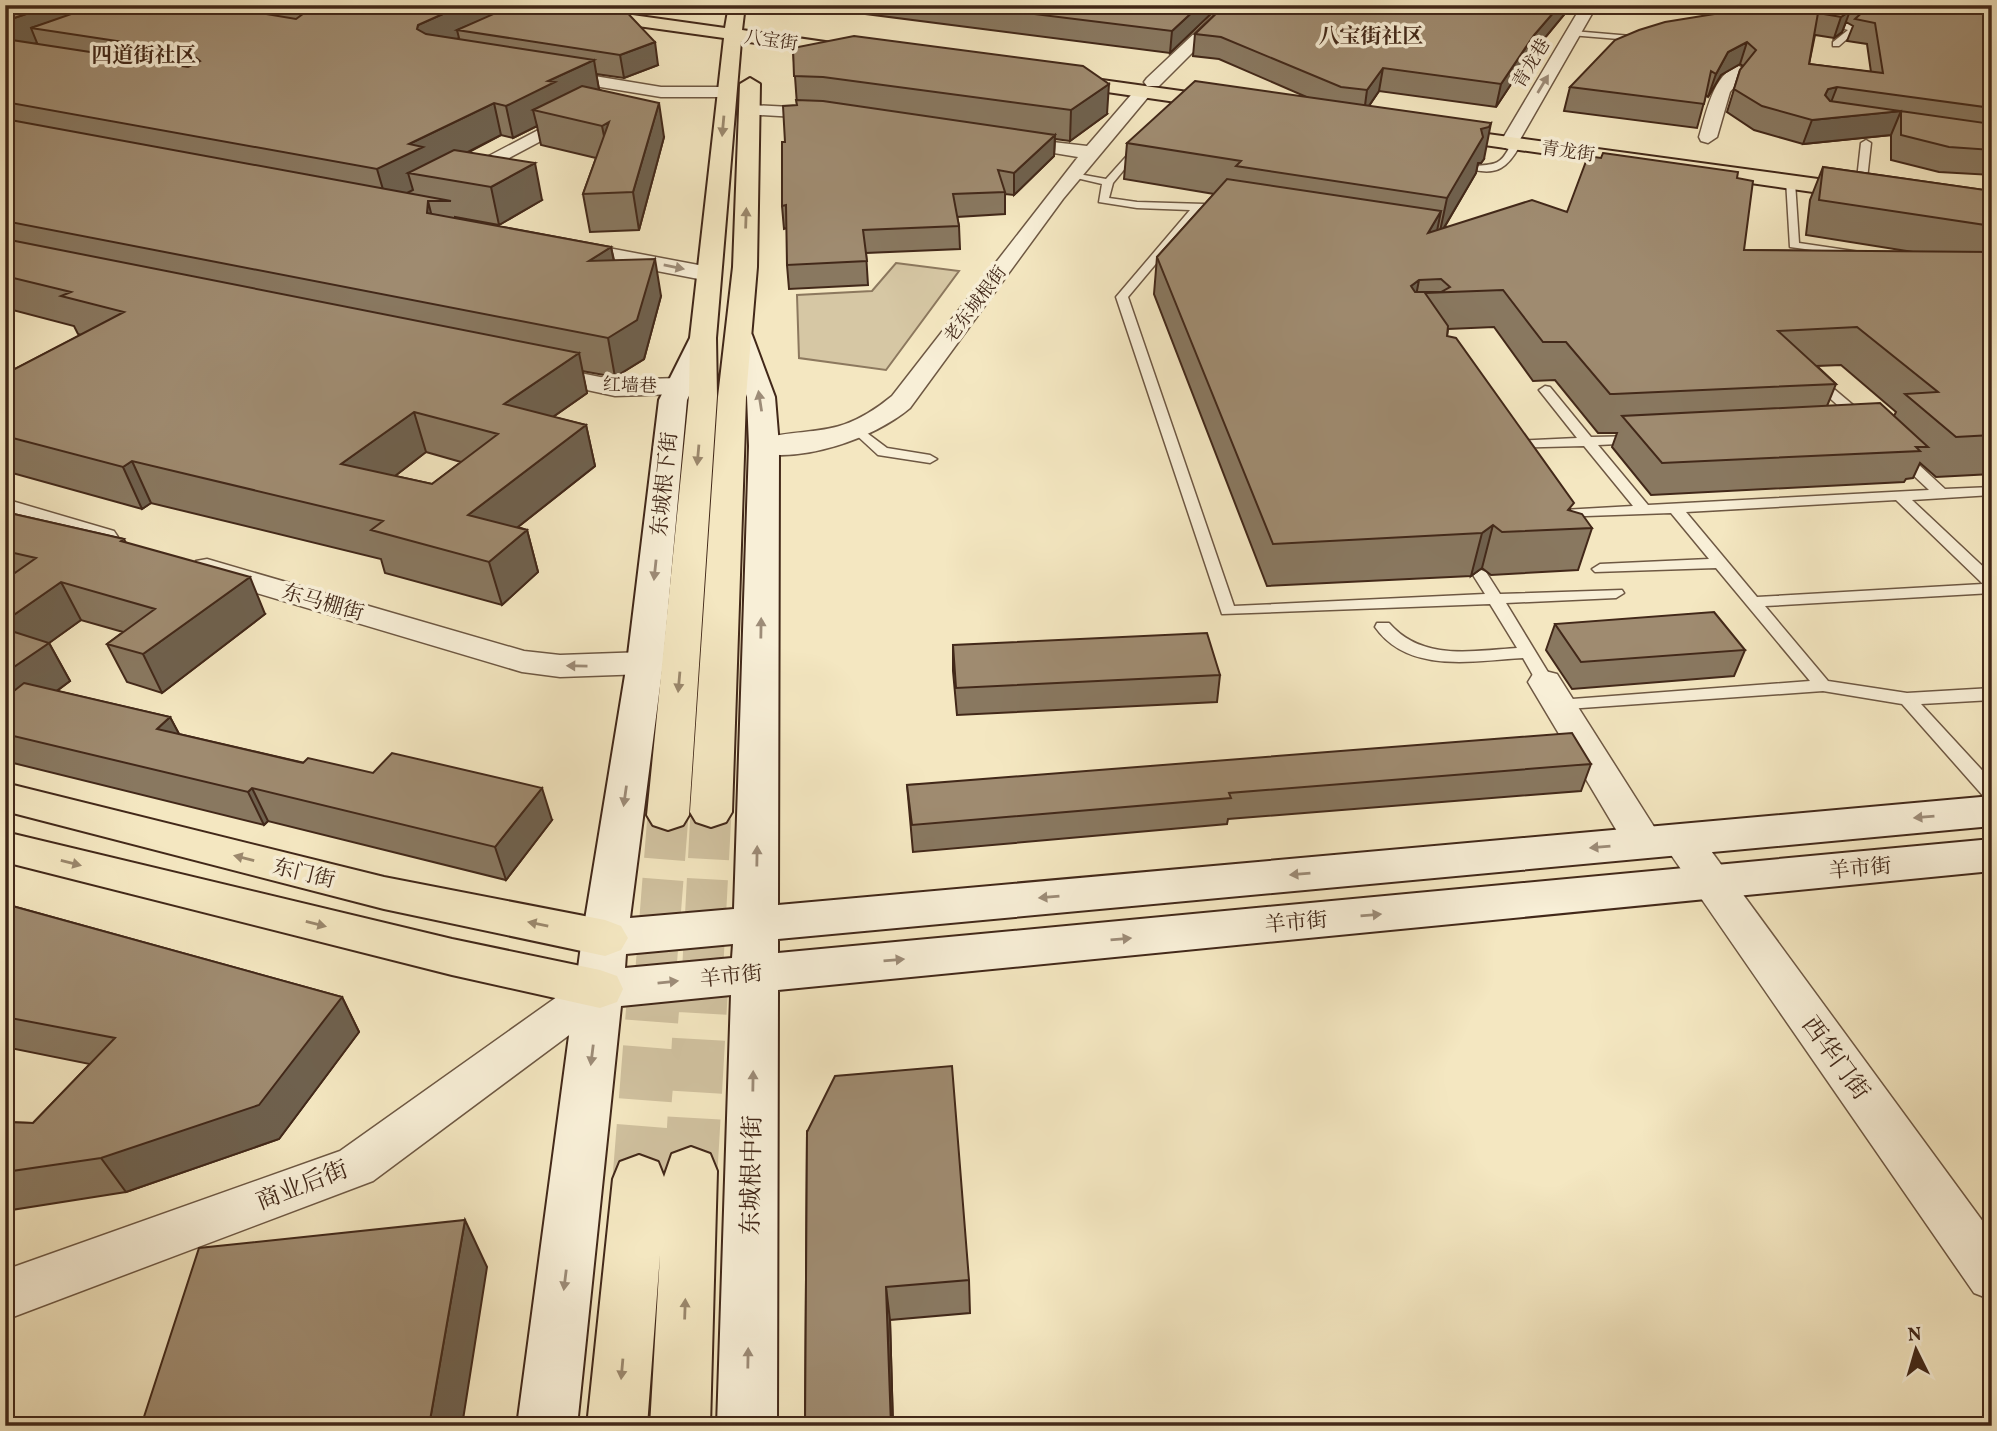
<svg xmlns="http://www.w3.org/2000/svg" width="1997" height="1431" viewBox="0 0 1997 1431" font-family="Vollkorn,'Noto Serif SC',serif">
	<rect width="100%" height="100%" fill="#f4e7c1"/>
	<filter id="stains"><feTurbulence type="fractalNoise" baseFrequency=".00286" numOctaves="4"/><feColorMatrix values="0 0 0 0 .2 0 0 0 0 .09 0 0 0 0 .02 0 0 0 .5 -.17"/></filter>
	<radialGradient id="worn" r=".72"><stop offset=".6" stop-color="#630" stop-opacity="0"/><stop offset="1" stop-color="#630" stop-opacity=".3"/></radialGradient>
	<path fill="#d6c7a4" stroke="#8c785e" stroke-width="2" d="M896,263l63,8 -73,99 -87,-12 -2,-63 75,-4z"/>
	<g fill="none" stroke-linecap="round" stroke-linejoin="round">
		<path stroke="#d0c19f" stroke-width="41" stroke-dasharray="41 20" stroke-linecap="butt" d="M655,981l13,-166
			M702,981l9,-169"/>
		<path stroke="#d0c19f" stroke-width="53" stroke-dasharray="53 26" stroke-linecap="butt" d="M691,1171l11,-192
			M639,1179l16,-200"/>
		<g stroke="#6e5843" stroke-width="3">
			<path id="lane" d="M1823,18l25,5 9,7 -18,16h-6v-4l15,-12 -28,-8z
				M1573,31l70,6 4,2 -4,2 -73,-6z
				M1141,140l5,3 -33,40 -4,15 28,4 67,2 5,3 -8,3 -73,87 106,309 251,-12 -12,-19 8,-5 5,2 14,22 122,-4 2,3 -8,5 -110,5 48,79 -3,4h-12l-16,-28c-51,3 -115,16 -148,-31l2,-4h12c33,38 82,28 128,25l-27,-44 -268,10 -106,-317 74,-87 -53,-2 -38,-6 3,-18 -34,-8 5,-3 33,6z
				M1866,140l5,3 -4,36 -5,3 -5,-3 4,-36z
				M1506,141h6l7,6c-11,20 -22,28 -44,23v-4c18,-2 25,0 34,-18z
				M1786,180l9,2 4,61 61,9 6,3 -2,2 -74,-10z
				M1815,373l51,43v6h-10l-46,-42 -1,-3z
				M1545,386l5,1 41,50 53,-1 2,3 -7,4 -41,2 50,60 281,-15 -34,-32v-6h10l40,37 47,-2v8l-80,5 80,75v18l-227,13 63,75 79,12 85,-5v12l-71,4 71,77v18l-7,-1 -83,-94 -79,-13 -270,19 -3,-4 9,-6 251,-19 -94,-113 -121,4 -3,-3 8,-5 109,-5 -38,-46 -113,4 -2,-3 7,-4 70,-4 -49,-60 -74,2 -2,-3 7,-4 62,-3 -38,-48zM1896,500l87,84 -226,13 -71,-85z
				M859,427l28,21 43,7 7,4 -7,4 -52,-8 -26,-24z"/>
		</g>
		<g stroke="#6e5843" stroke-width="3">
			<path id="street" d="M1582,5h15l-79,138 -9,6 -7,-2 -2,-4z
				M1222,10l5,2v6l-68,68h-12l-3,-4 3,-4 70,-66z
				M1739,66l8,5 -17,21 -13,45 -9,6 -7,-2 -2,-4c7,-22 14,-65 40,-71z
				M552,69l109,18h65l9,5 -9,5h-65l-115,-19 -3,-4 3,-4z
				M1143,87l6,1 3,4 -3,4 -86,103 -153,209c-36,30 -108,56 -156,44l-4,-6 4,-6c61,-15 83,1 138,-44l186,-239 -78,-13 -2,-4 2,-4 87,10 50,-58z
				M750,105l80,4 9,5 -9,5 -86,-5 -3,-4 3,-4z
				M582,107l6,1 3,4 -3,4 -126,67 -7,2 -10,-6z
				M566,240l143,27 11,7 -11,7 -151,-29 -3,-5 3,-5z
				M540,365l75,15 63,-2 9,3 4,5 -4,5 -9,3 -63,2 -84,-18 -4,-5 4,-5z
				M5,499l109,32 4,6 -4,6 -11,3 -98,-29z
				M207,559l317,92 36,4 85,-3 12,4 5,7 -5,7 -12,4 -85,3 -38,-5 -326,-97 -4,-7 4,-7z
				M1545,671l12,3 101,159 5,10 -5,10 -14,4 -14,-4 -102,-171 5,-8z
				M1681,825l14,4 297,405v66l-18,-7 -307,-444 -5,-10 5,-10z
				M600,972l15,5 6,12 -6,12 -242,180 -368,139v-50l335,-119 245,-174z"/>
		</g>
		<g stroke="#422819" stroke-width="4">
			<path id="secondary" d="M739,327l9,2 4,6 23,62 4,49 -1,459 1214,-109v30l-1214,113v14l1214,-114v32l-1214,119 -1,436h-60l14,-431 -110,11 -44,420h-60l65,-488 45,-275 32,-263 31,-62 4,-6h18l4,6 -29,62 -24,263 -33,255 104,-9 15,-463 -2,-49 -21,-62 4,-6zM733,944l-1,14 -107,10 1,-14z"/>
		</g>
		<g stroke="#422819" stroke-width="4">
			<path id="primary" d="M515,5h46l164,23 4,-23h16l-3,25 118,17 9,5 -9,5 -119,-16 -25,297 1,58 -28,419 -6,10 -15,5 -15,-5 -6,-10 42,-419 1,-58 34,-300 -201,-28z
				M1059,74l172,24 10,6 -10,6 -179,-26 -2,-4z
				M750,78l10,6 -3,183 -11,130 -14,415 -6,10 -15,5 -15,-5 -6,-10 28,-415 15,-130 7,-183z
				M1436,127l433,59 11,7 -11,7 -440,-63 -3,-4 3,-4z
				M5,783l379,94 221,43 16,6 7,12 -7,12 -16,6 -221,-47 -379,-98z
				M5,832l447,107 148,31 17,6 6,13 -6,13 -17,6 -148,-33 -447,-113z
				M691,1147l19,7 7,17 -7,255h-60l10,-171 -13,171h-60l26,-247 7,-17 19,-7 19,7 6,15 8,-23z"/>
		</g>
		<use href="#lane" fill="#f8efd7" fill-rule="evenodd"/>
		<use href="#street" fill="#f8efd7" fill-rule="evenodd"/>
		<use href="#secondary" fill="#f8efd7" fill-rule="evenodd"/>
		<use href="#primary" fill="#f4e7c1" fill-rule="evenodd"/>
	</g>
	<path fill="#897860" stroke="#422819" stroke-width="2" fill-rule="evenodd" d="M5,5h615l38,60 -34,13 -28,-4 3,15 65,48 -25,93 -49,2 -7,-38 13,-36 -55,-13 -4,-19 -24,12 -12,-3 -32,17 73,48 -43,25 -44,-8v1l156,29 3,13 47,36 -17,63 -29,18 -33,-6 5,22 -34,24 33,8 9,41 -77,61 9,3 11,42 -36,33 -117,-32 -4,-14 -230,-56 -9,6 -137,-38v-97l76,-39 -3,-1 -4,-8 -69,-18zM426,452l35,10 -29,22 -37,-8z
		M866,5h706l-43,52 -33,50 -117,-16 -10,15 115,53 -3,4h-3l-2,10 -32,55 123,-16 170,-34 7,72 169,2 -107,-17 4,-35 13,-33 169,24v283l-56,3 -16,-14 -7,15 -7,1 -2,3 -253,13 -39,-48 5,-14h-19l-43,-53 -22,1 -39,-54 -46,2 -1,7 124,175 21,17 -14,42 -87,5 -9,-7 -11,8 -204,10 -113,-292 3,-37 57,-63 -90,-15 3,-36 182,-45 -90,-39 -26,-3 2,-22 27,-26 -7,2 -45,43 -304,-39zM1841,365l55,47 -2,4 -67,-10 9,-22 -19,-18z
		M1671,5h321v170l-53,-3 -48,-12v-25l-88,9 -49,-14 -27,-18 13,-42 3,-4 -3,-2 -19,11 -13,22 -2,-2 -9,33 -133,-17 6,-24 155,-76zM1846,22l7,4 -6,15 20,3 4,28 -62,-8 6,-29 19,3 8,-6z
		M793,48l314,66 -37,27 -15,-2 -1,17 -40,39 -9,-1v20l-48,3 2,9 1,23 -94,4 2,32 -79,4 -2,-24v-37l-3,1 -2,-23 3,-64 12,-37z
		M5,512l119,27 2,4 139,71 -103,79 -35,-11 -20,-38 16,-12 -42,-12 -32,23 21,38 -13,10 113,26 9,17 373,86 -46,60 -238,-59 -4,4 -259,-64z
		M1555,624l190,26 -11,26 -162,13 -26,-39z
		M953,645l267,30 -3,27 -260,13 -4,-44z
		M1591,764l-10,27 -353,28 -1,5 -314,28 -6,-67z
		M5,904l337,93 17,35 -80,107 -153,53 -121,19v-89l28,1 57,-59 -85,-17z
		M807,1132l162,148 1,33 -80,7 3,106h-88z"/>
	<path fill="#6f614e" stroke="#422819" stroke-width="2" d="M53,5h54l-76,23 6,15 -32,11v-33z
		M463,5h55l-61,25 2,8 -34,16 -8,-25 1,-4z
		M1200,5h23v3l-8,2 -45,43 2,-22z
		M1560,5h12l-43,52 -33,50 5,-23 33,-49z
		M1727,5h58l-64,18z
		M1850,11l-8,21 -8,6 7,-21z
		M655,42l3,23 -34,13 -4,-23z
		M1747,42l-7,22 -19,11 -13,22 8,-23 12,-22z
		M594,60l5,30 -66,20 4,16 -24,12 -7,-32 42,-25z
		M1383,68l-4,23 -15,22 3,-23z
		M1109,84l-2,30 -37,27 1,-31z
		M1837,87l-9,23 -3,-15 3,-6z
		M494,103l7,32 -72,37 -21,1 5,17 -26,13 -10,-34 32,-25z
		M659,103l5,34 -25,93 -6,-38z
		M1901,111l-10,24 -88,9 9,-24z
		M609,122v39l-7,-35z
		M1491,123l-7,36 -3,4h-3l-2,10 -37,63 8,-38 34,-69z
		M1055,135l-1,21 -40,39v-22z
		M535,163l7,37 -43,25 -8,-38z
		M428,201l9,36 -10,-24z
		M1441,211l-7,35 -6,-13z
		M611,247l7,36 -29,-22z
		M655,259l6,37 -17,63 -29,18 -7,-39z
		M1419,280l-7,37 -1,-31z
		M579,353l8,40 -73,51 -10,-40z
		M414,412l12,40 -70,54 -15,-42z
		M586,425l9,41 -115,91 -12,-42z
		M132,461l19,42 -9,6 -19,-42z
		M1493,525l-11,43 -11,8 11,-43z
		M527,530l11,42 -36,33 -13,-43z
		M250,577l15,37 -103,79 -19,-39z
		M61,582l20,38 -32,23 21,38 -56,41 -9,-15v-86z
		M170,717l17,32 -30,-20z
		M252,788l16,33 -4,4 -16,-33z
		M542,788l10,32 -46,60 -11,-33z
		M342,997l17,35 -80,107 -153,53 -25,-34z
		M465,1220l22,47 -25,159h-33z
		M886,1287l4,33 3,106h-2z"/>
	<path fill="#9f8b70" stroke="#422819" stroke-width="2" fill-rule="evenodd" d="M5,5h48l-48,16z
		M97,5h115l84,14 11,-8 -8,-6h164l-45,20 -1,4 9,5 168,26 -46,21 7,1 -49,24 -12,-3 -85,41 14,3 -46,22 -372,-67v-63l183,28 12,-6 -11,-9 -158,-24z
		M514,5h106l35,37 -35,13 -163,-25z
		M962,5h238l-28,26z
		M1225,5h335l-26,30 -33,49 -118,-16 -16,22 -26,-3 -120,-50 -26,-3z
		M1770,5h61l19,6 -9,6 -23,-4 -9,51 74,9 -8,-50 -20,-4 12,-11 -6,-3h131v103l-155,-21 -9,2 -3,6 5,6 162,23v26l-43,-3 -48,-12v-24l-89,9 -50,-14 -28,-17 6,-19 16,-20 -9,-8 -19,10 -12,22 -5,-3 -7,33 -134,-17 45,-47 24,-10 26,-8z
		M854,36l229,30 26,18 -38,26 -248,-33 -29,-1 -1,-28z
		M1195,81l296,42 -2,4 -8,2 2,8 -36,61 -211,-32 5,-5 -114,-18z
		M582,86l77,17 -26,89 -50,2 26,-72 -7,4 -69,-16z
		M796,100l27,1 232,34 -41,38 -16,-3 7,22 -52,2 6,32 -96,4 4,31 -80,4 -1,-60 -4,1v-64h3l-2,-36 14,-1z
		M5,119l446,82h-23l-1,12 184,34 -22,14 66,-2 -18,61 -29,18 -603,-117z
		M454,150l81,13 -44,24 -83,-14z
		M1603,153l135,19 -1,6 16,3 -9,69 248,2v183l-36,2 -51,-43 33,-2 -81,-65 -79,4 58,53 -222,10h-4l-44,-52h-23l-40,-52 -78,3 23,33 -1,10 9,2 118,165 -6,7 14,4 10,14 -90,4 -9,-7 -11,8 -209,11 -116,-287 70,-78 214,32 -13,22 104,-33 35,12 21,-56 13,2zM1441,279l9,8 -9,5h-26l-4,-6 8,-6z
		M1823,167l169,24v35l-173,-26z
		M5,239l574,114 -75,51 82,21 -118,90 59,15 -38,32 -118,-32 12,-9 -251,-60 -9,6 -118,-31v-62l119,-62 -63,-16 10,-4 -66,-16zM414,412l84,22 -66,50 -91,-20z
		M1880,403l48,44h-12l4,4 -258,12 -40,-47z
		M5,512l119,27 -3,2 129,36 -107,77 -36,-10 48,-35 -94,-27 -56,39v-41l31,-22 -31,-7z
		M1714,612l31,38 -164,12 -26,-38z
		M5,629l44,14 -44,30z
		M1207,633l13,42 -264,13 -3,-43z
		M24,683l146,34 -13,12 146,34 5,-5 65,15 19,-20 150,35 -47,59 -243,-59 -4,4 -243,-58v-36z
		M1572,733l19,31 -362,29 2,5 -319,27 -5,-40z
		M5,904l337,93 -83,108 -158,53 -96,14v-50l28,1 82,-85 -110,-21z
		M952,1066l17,214 -83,7 5,139h-86l2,-294 28,-56z
		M465,1220l-36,206h-288l58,-178z"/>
	<defs><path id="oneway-solid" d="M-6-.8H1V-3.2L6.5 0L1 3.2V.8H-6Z" transform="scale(1.75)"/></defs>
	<g fill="#9d8c78">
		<use href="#oneway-solid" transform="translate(1543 84) rotate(-59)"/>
		<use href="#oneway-solid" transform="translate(674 267) rotate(11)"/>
		<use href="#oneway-solid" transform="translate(760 401) rotate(-99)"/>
		<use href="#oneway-solid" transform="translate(655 570) rotate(96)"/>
		<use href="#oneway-solid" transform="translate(761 628) rotate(-89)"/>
		<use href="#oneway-solid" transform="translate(577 666) rotate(-179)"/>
		<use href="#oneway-solid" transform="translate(625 796) rotate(98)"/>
		<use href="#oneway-solid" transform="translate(1924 817) rotate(175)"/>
		<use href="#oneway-solid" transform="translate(1600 847) rotate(175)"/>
		<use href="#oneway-solid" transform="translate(757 856) rotate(-89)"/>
		<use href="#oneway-solid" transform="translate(1300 874) rotate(175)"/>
		<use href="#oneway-solid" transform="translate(1049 897) rotate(175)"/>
		<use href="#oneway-solid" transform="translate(1371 915) rotate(-5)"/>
		<use href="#oneway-solid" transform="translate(1121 939) rotate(-5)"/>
		<use href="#oneway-solid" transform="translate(894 960) rotate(-5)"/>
		<use href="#oneway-solid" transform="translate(668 982) rotate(-6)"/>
		<use href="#oneway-solid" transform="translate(592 1055) rotate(97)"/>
		<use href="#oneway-solid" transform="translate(753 1081) rotate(-89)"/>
		<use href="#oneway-solid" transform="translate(565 1280) rotate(97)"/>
		<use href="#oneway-solid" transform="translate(748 1358) rotate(-89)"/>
	</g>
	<g fill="#9b886d">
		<use href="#oneway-solid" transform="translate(723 126) rotate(95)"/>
		<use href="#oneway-solid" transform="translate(746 218) rotate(-88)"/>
		<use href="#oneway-solid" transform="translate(698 455) rotate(95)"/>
		<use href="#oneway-solid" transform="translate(679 682) rotate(95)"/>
		<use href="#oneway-solid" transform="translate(244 858) rotate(-166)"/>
		<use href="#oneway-solid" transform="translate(71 863) rotate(14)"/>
		<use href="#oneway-solid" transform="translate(316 924) rotate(14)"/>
		<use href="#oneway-solid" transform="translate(538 924) rotate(-168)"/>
		<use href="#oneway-solid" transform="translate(685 1309) rotate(-88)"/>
		<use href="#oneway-solid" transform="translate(622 1369) rotate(95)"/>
	</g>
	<g text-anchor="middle" stroke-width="7" stroke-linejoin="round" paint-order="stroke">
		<g font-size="18" fill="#422819" stroke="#f8efd7">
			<text transform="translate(771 40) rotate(8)" y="6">八宝街</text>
			<text transform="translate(1531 63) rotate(-59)" y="6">青龙巷</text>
			<text transform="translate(1568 151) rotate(8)" y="6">青龙街</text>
			<text transform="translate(975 304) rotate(-53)" y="6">老东城根街</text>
			<text transform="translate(630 385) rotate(2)" y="6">红墙巷</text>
		</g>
		<g font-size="21" font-weight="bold" fill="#422819" stroke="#f8efd7">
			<text x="1371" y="43">八宝街社区</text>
			<text x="144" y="62">四道街社区</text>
		</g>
		<g font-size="21" fill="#422819" stroke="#f8efd7">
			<text transform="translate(664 484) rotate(-84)" y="7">东城根下街</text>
			<text transform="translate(323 602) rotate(16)" y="7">东马棚街</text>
			<text transform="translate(1860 868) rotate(-5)" y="7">羊市街</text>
			<text transform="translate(304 873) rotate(14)" y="7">东门街</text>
			<text transform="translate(1296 922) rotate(-5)" y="7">羊市街</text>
			<text transform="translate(731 976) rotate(-6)" y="7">羊市街</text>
		</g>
		<g font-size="24" fill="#422819" stroke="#f8efd7">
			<text transform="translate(1836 1058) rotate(54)" y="8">西华门街</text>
			<text transform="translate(751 1175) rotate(-89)" y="8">东城根中街</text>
			<text transform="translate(302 1185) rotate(-21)" y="8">商业后街</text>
		</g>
	</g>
	<rect width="1997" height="1431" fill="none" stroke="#f4e7c1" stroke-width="28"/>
	<rect x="7" y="7" width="1983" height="1417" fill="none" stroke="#422819" stroke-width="3.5"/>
	<rect x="14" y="14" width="1969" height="1403" fill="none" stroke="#422819" stroke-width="2"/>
	<g transform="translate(1916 1350) rotate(355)" stroke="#f8efd7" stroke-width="5" paint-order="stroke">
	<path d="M0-5L12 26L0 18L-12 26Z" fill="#422819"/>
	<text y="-10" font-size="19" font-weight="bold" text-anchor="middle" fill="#422819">N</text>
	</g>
	<rect width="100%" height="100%" filter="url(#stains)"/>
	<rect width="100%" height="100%" fill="url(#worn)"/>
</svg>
